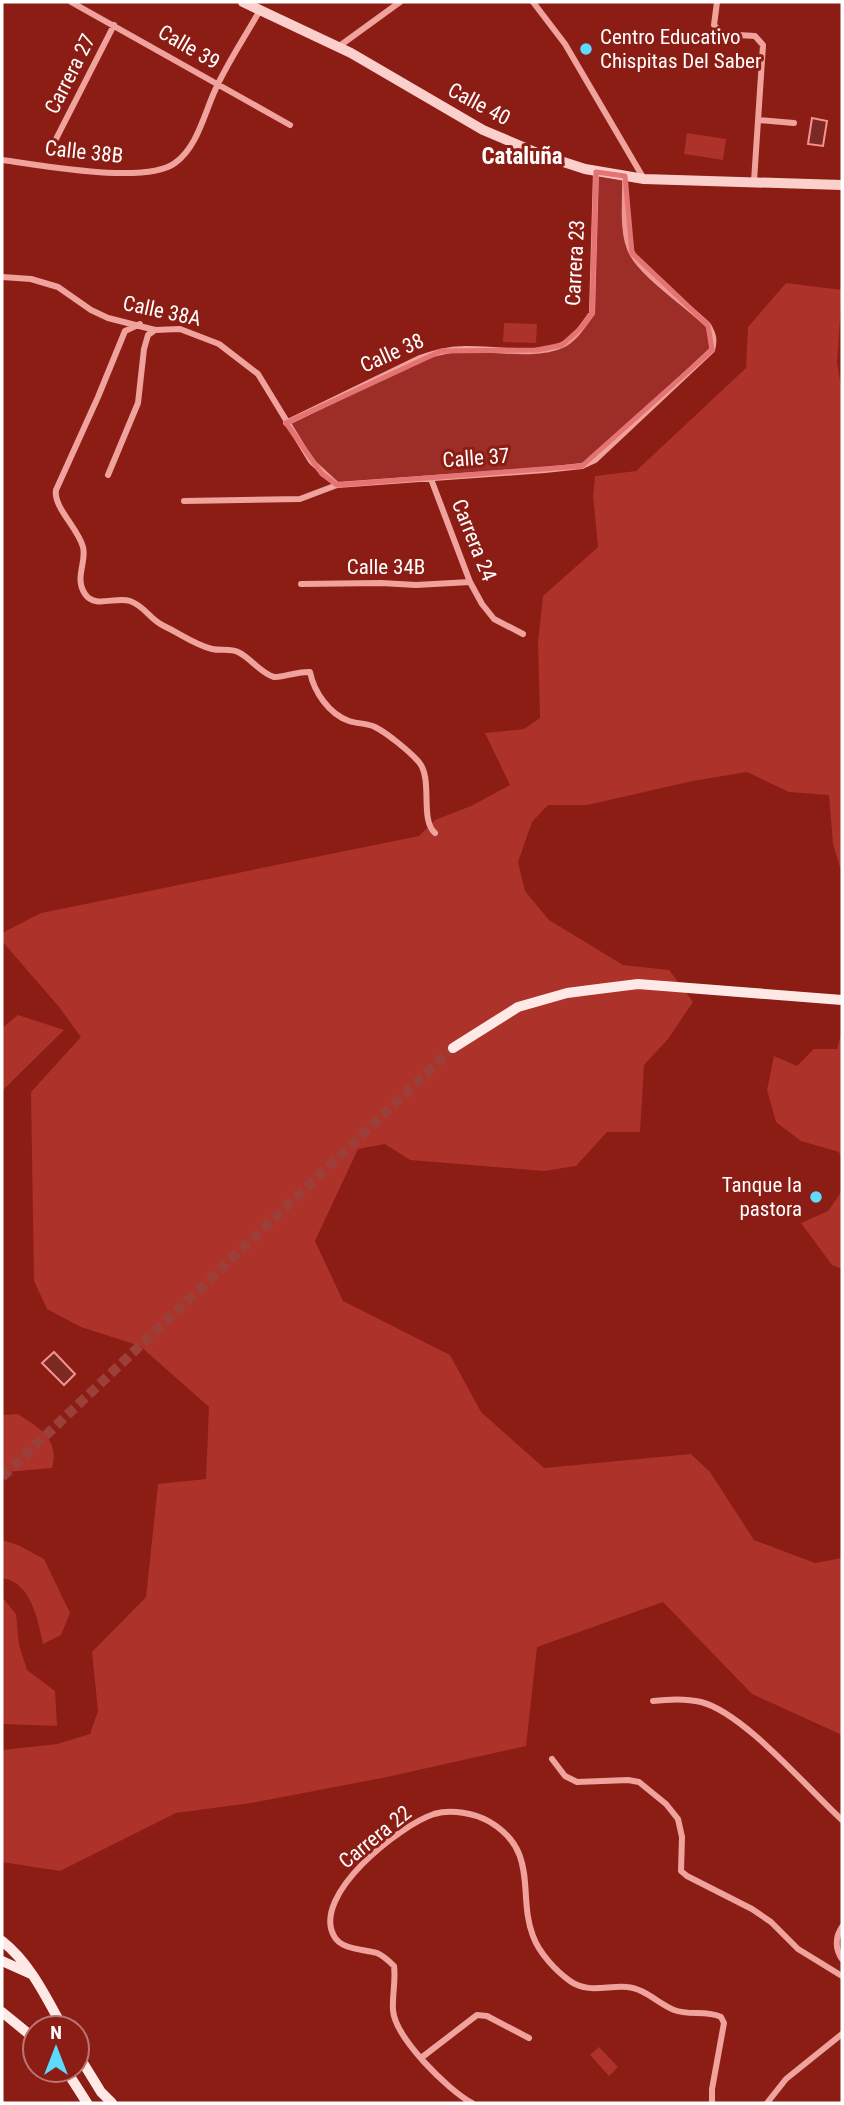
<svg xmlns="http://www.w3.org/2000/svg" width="844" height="2105" viewBox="0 0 844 2105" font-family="'Roboto Condensed',sans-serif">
	<rect width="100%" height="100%" fill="#8b1d15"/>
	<path fill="#ac322a" d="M687,133l39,6 -3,21 -39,-6z
		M786,283l56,7 -5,73 5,29v482l-9,-30 -4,-49 -40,-3 -42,-20 -54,9 -106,24h-39l-16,17 -14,40 7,29 24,29 74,45 46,5 24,32 -25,37 -24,26 -4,67h-33l-31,34 -32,5 -134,-11 -25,-16 -27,5 -43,92 28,60 107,54 31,57 63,56 147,-14 19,18 44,68 61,23 27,-5v177l-90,-41 -89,-92 -126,45 -11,99 -139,31 -136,26 -75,10 -116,58 -58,-9v-112l55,-6 33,-10 8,-23 -6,-59 54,-55 12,-113 48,-5 3,-72 -69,-61 -59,-19 -34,-18 -13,-28 -3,-189 50,-55 -22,-30 -57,-66v-8l39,-20 378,-77 16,-16 36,-14 39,-21 -25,-52 39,-4 16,-11 -2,-75 5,-47 55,-49 -5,-51 2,-20 41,-5 110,-103 2,-41z
		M504,323l33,1 -1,19 -33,-1z
		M18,1015l46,15 -62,61v-63z
		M842,1030v129l-3,-7 -38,-11 -25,-19 -9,-32 7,-34 23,10 17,-17h23z
		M842,1191v78l-10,-4 -31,-42 27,-12z
		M18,1414c21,14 42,25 34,54l-45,4 -5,6v-63z
		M2,1540l16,5 26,14 26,54 -9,22 -18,9c-5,-24 -12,-62 -41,-66z
		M2,1597l14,17 3,31 8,25 28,21 2,35 -55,-2z
		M599,2047l19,20 -9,9 -19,-21z"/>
	<path fill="#7c2923" stroke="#f3938f" stroke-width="2" d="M812,118l15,3 -4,25 -15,-2z
		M54,1352l21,22 -11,11 -22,-22z"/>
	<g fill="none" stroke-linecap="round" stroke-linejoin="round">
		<path stroke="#9c3f38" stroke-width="10" stroke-dasharray="10 5" stroke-linecap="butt" d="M2,1477l451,-429"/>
		<path stroke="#f0a29d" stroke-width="6" d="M71,2l219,123
			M533,2l32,42 79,135
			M717,2l-3,23 8,9 33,2 8,9 -9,136
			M338,47l62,-45
			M758,120l36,3
			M56,139l58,-114
			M2,160c39,5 143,25 173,3 24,-17 30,-54 43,-79 12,-25 28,-49 42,-74
			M2,277l29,2 27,8 33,23 17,8 47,12 25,-1 39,15 39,30 53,87 26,24
			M140,324l-15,7 -27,66 -42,93c-3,17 22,38 27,57 4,15 -9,31 2,47 10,15 31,2 45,7 15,5 20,19 34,25 15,7 31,19 48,23 9,2 18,-1 26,3 13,6 22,21 36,25 7,1 24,-6 36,-5 4,20 19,42 39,49 9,3 18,2 26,6 12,6 34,24 43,34 16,17 1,58 17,72
			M286,423l134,-65c15,-5 28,-9 43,-9 28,-1 73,8 99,-4 13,-6 22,-21 30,-32l4,-141
			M108,475l30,-72 6,-54 4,-14 7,-5
			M431,479l39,103 12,22 12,15 29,15
			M184,501l116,-2 37,-14 208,-15 37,-4 13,-6 117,-110c3,-11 1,-16 -4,-25 -20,-20 -64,-49 -76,-72 -11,-21 -6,-54 -7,-77
			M301,584l80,-1 35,2 54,-3
			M653,1701c16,-2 32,-3 48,1 43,11 107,87 141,118
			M552,1759l13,17 12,6 51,-2 11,2 27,22 12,15 4,18 -1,34 6,5 65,33 19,13 27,27 44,27
			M842,1927c-7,10 -7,22 0,32
			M421,2058l56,-43 10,1 42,22
			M472,2103c-24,-13 -77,-65 -79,-93 -1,-15 3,-29 1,-44 -5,-5 -10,-10 -17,-13 -13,-4 -36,-3 -43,-17 -23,-41 66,-111 100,-122 17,-5 41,-1 56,8 50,30 27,73 43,114 6,17 23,35 37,45 18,13 38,4 57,6 17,1 32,17 47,23 15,6 32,0 47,7l3,6 -12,66v14
			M767,2103l19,-24 56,-45"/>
		<path stroke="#fbcfcb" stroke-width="10" d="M243,2l108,51 132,77 59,25 43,14 59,10 198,6"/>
		<path stroke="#ffe9e6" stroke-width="10" d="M453,1048l65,-41 49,-14 31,-4 40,-5 204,16
			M2,1941c28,22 44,56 61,87
			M2,1961l29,13
			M2,2012l33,27
			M77,2053l24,39 11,11
			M66,2070l21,33"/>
	</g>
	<path fill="#e47373" fill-opacity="0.2" stroke="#e47373" stroke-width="5" stroke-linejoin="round" d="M596,172l29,4 7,77 76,72 4,25 -130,116 -245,19 -15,-11 -36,-51 155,-72 96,-1 25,-5 19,-17 11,-15z"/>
	<g fill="#5cdbff" stroke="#8b1d15" stroke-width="2.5">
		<circle cx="586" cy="49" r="7"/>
		<circle cx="816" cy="1197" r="7"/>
	</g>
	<g text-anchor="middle" stroke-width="6" stroke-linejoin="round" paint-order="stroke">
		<g font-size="21" fill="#fff" stroke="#8b1d15" text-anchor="start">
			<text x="600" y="44">Centro Educativo<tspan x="600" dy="24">Chispitas Del Saber</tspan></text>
			<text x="802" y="1192" text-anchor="end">Tanque la<tspan x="802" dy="24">pastora</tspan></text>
		</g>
		<g font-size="21" fill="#fff" stroke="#8b1d15">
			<text transform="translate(189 47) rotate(30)" y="7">Calle 39</text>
			<text transform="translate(70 74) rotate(-63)" y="7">Carrera 27</text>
			<text transform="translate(479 104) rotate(28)" y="7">Calle 40</text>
			<text transform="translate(84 152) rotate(6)" y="7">Calle 38B</text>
			<text transform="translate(575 263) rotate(-87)" y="7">Carrera 23</text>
			<text transform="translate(162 311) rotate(12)" y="7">Calle 38A</text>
			<text transform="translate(392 353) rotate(-24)" y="7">Calle 38</text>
			<text transform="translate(476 458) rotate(-4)" y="7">Calle 37</text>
			<text transform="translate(474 540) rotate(68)" y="7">Carrera 24</text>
			<text x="386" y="574">Calle 34B</text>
			<text transform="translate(375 1837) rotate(-39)" y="7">Carrera 22</text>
		</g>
		<g font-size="23" font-weight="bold" fill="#fff" stroke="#8b1d15">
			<text x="522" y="164">Cataluña</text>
		</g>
	</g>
	<rect width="844" height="2105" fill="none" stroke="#ffffff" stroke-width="7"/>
	<g transform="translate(56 2049)"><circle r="33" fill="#8b1d15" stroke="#b97773" stroke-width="2"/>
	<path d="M0-5L12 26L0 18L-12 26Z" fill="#5cdbff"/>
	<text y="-10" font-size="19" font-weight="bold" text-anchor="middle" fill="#ffffff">N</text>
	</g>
</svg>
